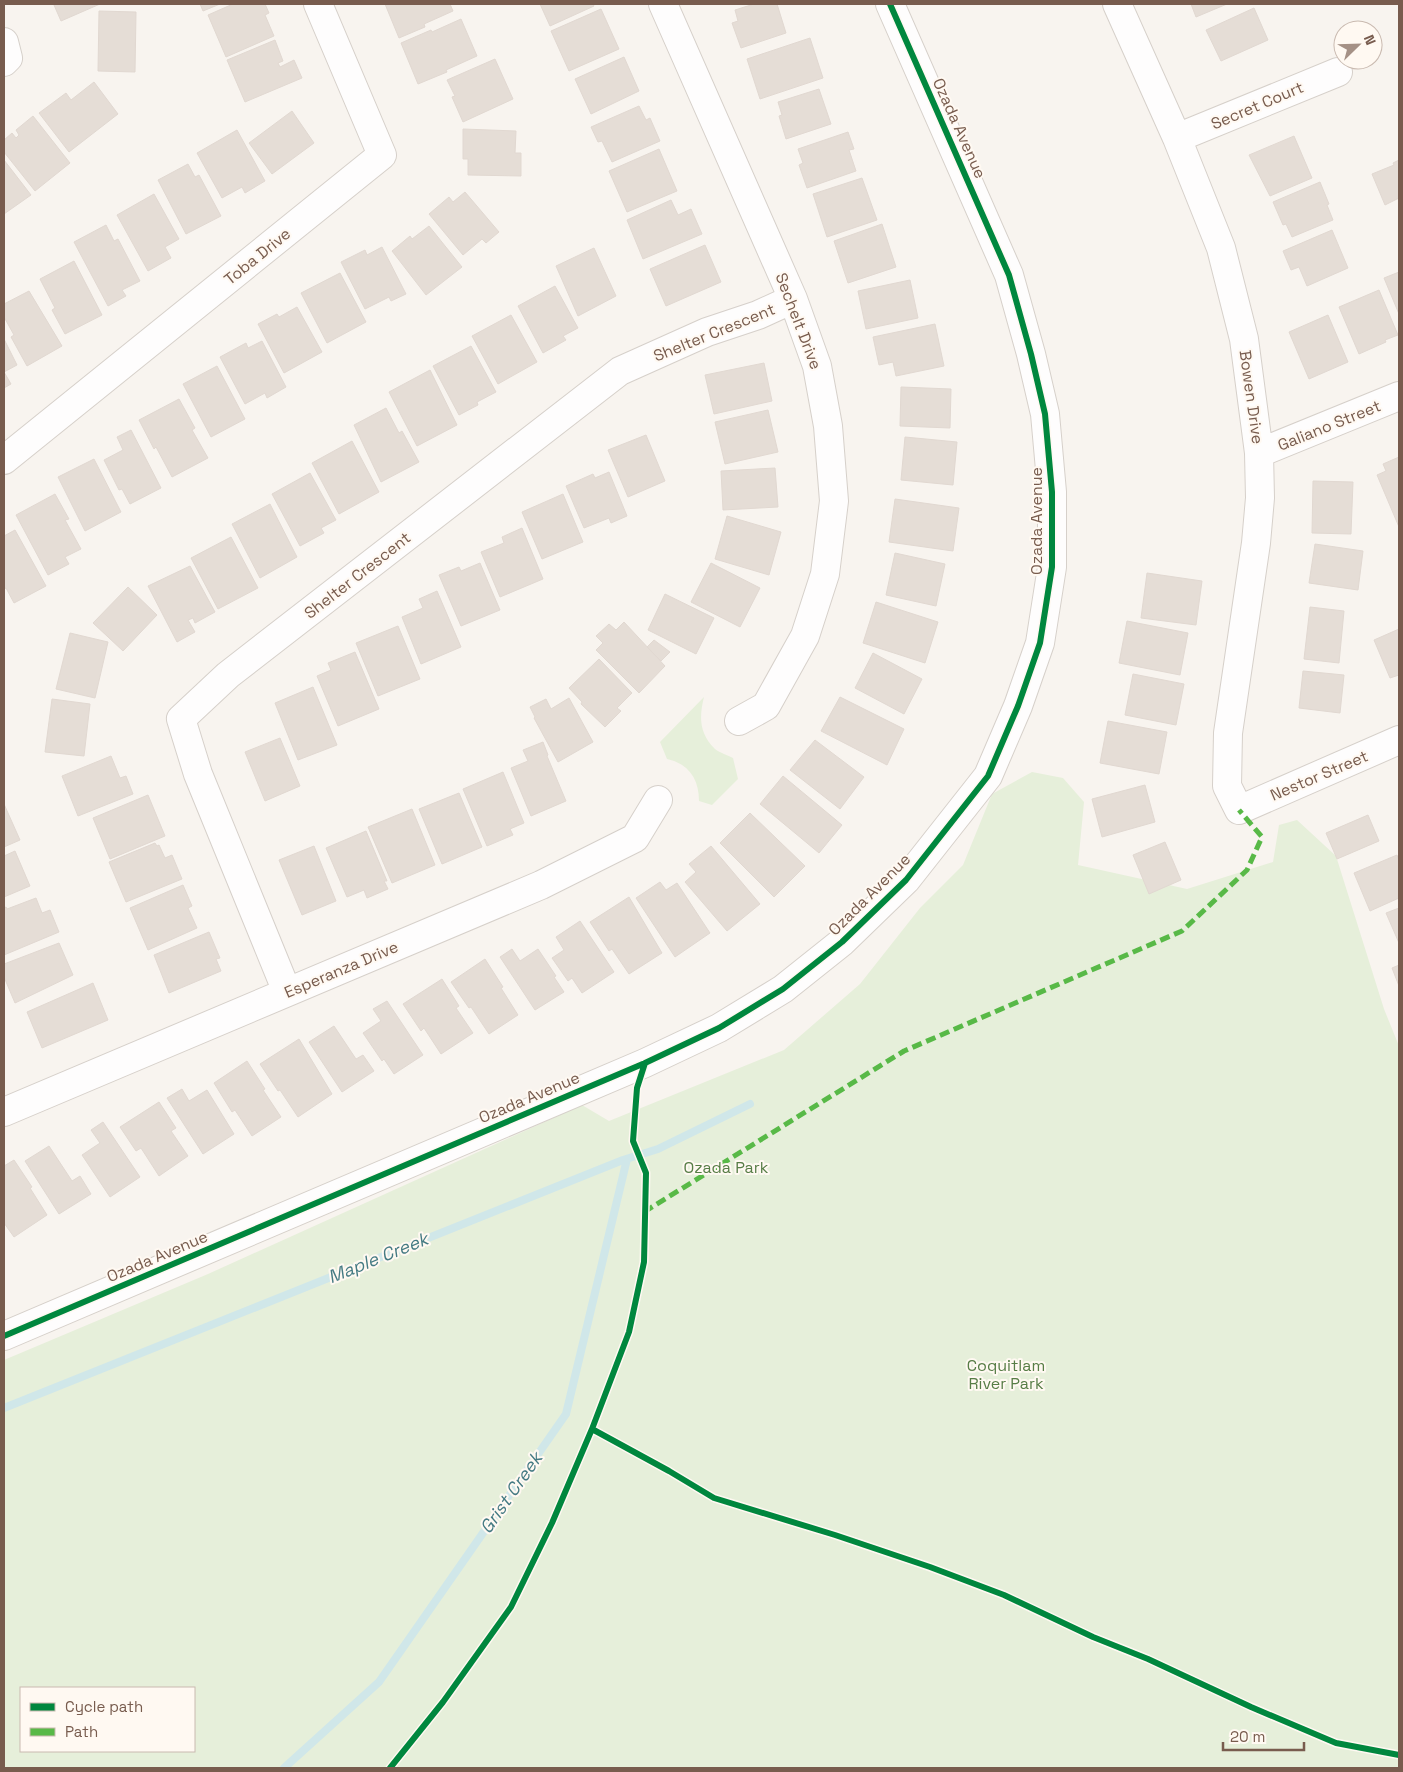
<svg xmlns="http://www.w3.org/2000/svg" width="1403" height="1772" viewBox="0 0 1403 1772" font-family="'Space Grotesk',sans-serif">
	<rect width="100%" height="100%" fill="#f8f4ef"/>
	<path fill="#e6efda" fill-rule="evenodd" d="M704,697c-5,20 -5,36 11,52 5,4 13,6 18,9l5,21 -26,26 -13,-4c0,-22 -10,-37 -32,-42l-7,-17z
		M1032,772l31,6 21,24 -6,63 109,24 86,-27 6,-37 18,-5 39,36 48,153 15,37v722h-1395v-408l204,-86 374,-169 27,16 175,-71 76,-66 60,-76 43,-43 29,-71zM21,1688h173v63h-173z"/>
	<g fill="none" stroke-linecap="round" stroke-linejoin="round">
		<path stroke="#d0e7e9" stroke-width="8" d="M4,1408l619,-248 35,-11 92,-45
			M284,1768l95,-86 187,-268 61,-255"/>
	</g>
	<path fill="#e5ddd6" stroke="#e1d8d1" d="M56,4h44l-39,17 -7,-16z
		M200,4h20l-17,7z
		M233,4h32l4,9 -4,2 9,21 -48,21 -18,-42z
		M385,4h65l3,7 -29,13 1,3 -26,11z
		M540,4h53l1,2 -44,20z
		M754,4h23l9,29 -45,15 -9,-25 6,-2 -3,-11z
		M1191,4h36l-31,13z
		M1254,8l14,32 -47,21 -15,-31z
		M601,9l18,40 -50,22 -18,-40z
		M99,11l37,1 -1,60 -37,-1z
		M461,19l16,37 -31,14 1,2 -29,12 -17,-41 30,-13 1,2z
		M810,38l13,40 -63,21 -13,-40z
		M275,40l8,21 -5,2 2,4 14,-7 8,18 -57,24 -18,-42z
		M624,57l15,34 -48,23 -16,-35z
		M495,59l18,40 -50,23 -11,-25 3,-1 -8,-16z
		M94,82l24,32 -49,38 -30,-39 27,-20 5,7z
		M819,89l12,35 -45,15 -7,-23 3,-1 -4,-13z
		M639,106l7,14 4,-2 10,23 -48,21 -10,-21 -4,1 -7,-15z
		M292,111l22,32 -42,31 -23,-31z
		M33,116l37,47 -35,28 -31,-39v-12l8,-7 4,5 3,-3 -3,-5z
		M463,129l53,2 -1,22h6v23l-53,-1v-16h-5z
		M237,130l28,51 -20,12 -3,-6 -20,11 -25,-45z
		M848,132l6,17 -5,1 7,21 -49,17 -8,-23 4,-2 -5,-14z
		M1294,136l18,42 -42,18 -21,-41z
		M659,149l18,42 -50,21 -18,-41z
		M4,160l27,35 -27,19z
		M1399,160v38l-14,7 -13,-31 22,-9 -1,-2z
		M188,164l7,13 4,-2 22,41 -35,18 -28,-54z
		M862,178l15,42 -50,17 -14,-43z
		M1320,182l9,22 -2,1 6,15 -41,17 -6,-13 -3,1 -10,-23z
		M465,192l34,40 -13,11 -4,-4 -19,16 -34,-41 20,-17 4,5z
		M154,194l25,45 -14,8 6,11 -23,13 -31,-56z
		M671,200l7,15 13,-6 11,25 -59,25 -16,-39z
		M882,224l14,43 -48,16 -14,-42z
		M106,225l8,16 4,-2 22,42 -18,9 4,6 -18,10 -34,-64z
		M429,226l33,41 -36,28 -34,-44 18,-15 2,3z
		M1332,230l16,38 -41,18 -8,-19 -8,3 -8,-19z
		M705,245l16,37 -55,24 -16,-37z
		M382,247l24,47 -15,7 -2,-4 -24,12 -24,-47 24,-12 2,5z
		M594,248l22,48 -38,20 -22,-50z
		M74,261l28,54 -37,19 -13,-24 3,-2 -15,-29z
		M1399,272v42l-15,-36z
		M340,273l26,49 -39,21 -26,-50z
		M910,280l8,38 -52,11 -8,-38z
		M555,286l23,42 -15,8 3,4 -23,13 -25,-47z
		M1379,290l19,45 -13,5 1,2 -27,12 -20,-47z
		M29,291l33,55 -35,20 -16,-29 3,-2 -10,-18v-13z
		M297,307l25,45 -38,21 -26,-49 19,-10 2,3z
		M511,315l26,47 -39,22 -26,-48z
		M1328,315l20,47 -39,17 -20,-47z
		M935,324l9,42 -48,10 -3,-14 -14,3 -6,-28z
		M4,339l13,26 -13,7 7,12 -7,4z
		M262,341l24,46 -19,11 -2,-5 -20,11 -25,-47 26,-14 2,5z
		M471,346l25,46 -19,10 1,3 -19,10 -26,-49z
		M764,363l8,38 -58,13 -9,-39z
		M217,366l28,53 -34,18 -28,-53z
		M430,370l27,55 -40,21 -28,-54z
		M901,387l50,2 -1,39 -50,-2z
		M179,399l16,29 -3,2 16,28 -36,19 -16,-30 -2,2 -15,-29z
		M386,408l13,25 3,-2 17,31 -38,20 -27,-57z
		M768,410l10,42 -53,12 -10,-42z
		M131,430l30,58 -31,16 -8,-15 -3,1 -15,-30 19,-10 -6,-13z
		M646,435l19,46 -37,16 -20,-47z
		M905,437l52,5 -4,43 -52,-5z
		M352,441l27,51 -40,22 -27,-51z
		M1399,457v70l-22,-52 9,-4 -3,-7z
		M94,459l27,53 -36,19 -27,-54z
		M775,468l3,39 -55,3 -2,-39z
		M609,472l18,44 -16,7 -2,-5 -25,10 -18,-42 27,-12 2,4z
		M310,473l26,47 -15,8 3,5 -24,13 -28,-52z
		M1313,481l40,1 -2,52 -39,-1z
		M55,494l14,25 -4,1 16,29 -16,8 4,7 -21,11 -32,-60z
		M563,494l20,48 -41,17 -20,-47z
		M895,499l64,9 -6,43 -64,-9z
		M270,504l27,53 -37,21 -28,-54z
		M727,516l54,16 -12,43 -54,-16z
		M522,528l21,51 -43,18 -19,-45 23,-9 -2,-6z
		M15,530l31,56 -32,17 -8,-15 -2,1v-53z
		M231,537l27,51 -40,21 -27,-51z
		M1315,544l48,7 -5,39 -49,-7z
		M895,553l50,11 -9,42 -50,-11z
		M480,563l20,47 -39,16 -22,-51 20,-8 2,4z
		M711,563l49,25 -20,39 -49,-25z
		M190,566l25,46 -20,11 -2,-5 -5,2 7,12 -18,10 -29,-56z
		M1147,573l55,8 -6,44 -55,-7z
		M128,587l29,28 -34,36 -30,-28z
		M437,591l24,56 -40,17 -19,-47 21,-9 -4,-9z
		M665,594l49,24 -18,36 -48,-24z
		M876,602l62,20 -13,41 -62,-20z
		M1310,607l34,4 -5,52 -35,-4z
		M1127,621l61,12 -8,42 -61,-12z
		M624,622l41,44 -26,27 -43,-43 7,-7 -7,-7 13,-12 7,6z
		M398,626l22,53 -42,17 -22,-53z
		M1399,629v46l-9,3 -16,-38z
		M70,633l38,9 -13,56 -39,-9z
		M654,640l16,12 -9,9 -14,-14z
		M355,652l24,57 -41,17 -21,-50 14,-6 -3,-7z
		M873,653l49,26 -18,35 -49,-26z
		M599,659l33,34 -15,15 4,3 -16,16 -24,-23 1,-2 -13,-14z
		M1303,671l41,4 -4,38 -41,-5z
		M1133,674l51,10 -8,41 -51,-10z
		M313,687l24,58 -39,15 -23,-57z
		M840,697l64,32 -17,36 -66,-34z
		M569,698l24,44 -35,20 -24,-44 1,-1 -5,-10 16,-8 5,10z
		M52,699l38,5 -6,52 -39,-4z
		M1108,721l59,11 -8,42 -59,-11z
		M280,738l20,48 -35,15 -20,-49z
		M815,740l49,37 -24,32 -50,-39z
		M543,742l5,13 -1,1 19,45 -35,15 -20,-48 17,-7 -5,-11z
		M111,756l9,22 6,-2 7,18 -55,22 -16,-40z
		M503,772l21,51 -14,6 3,6 -26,11 -24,-57z
		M783,776l59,49 -23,28 -59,-49z
		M1145,785l10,37 -53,15 -10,-38z
		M459,793l23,54 -40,17 -23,-55z
		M148,795l17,41 -55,23 -17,-41z
		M4,804l16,36 -16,7z
		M412,809l23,56 -43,18 -24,-56z
		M750,813l55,53 -31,31 -54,-54z
		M1368,815l11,26 -42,18 -11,-26z
		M366,831l21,50h-3l4,8 -21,9 -3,-8 -17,7 -21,-49z
		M1165,842l16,38 -32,14 -16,-39z
		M155,843l2,3 2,-1 6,13 7,-3 10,24 -56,23 -17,-40z
		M314,846l22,55 -34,14 -23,-55z
		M711,846l49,58 -33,27 -42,-49 11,-10 -7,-8z
		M15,851l15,35 -26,11v-41z
		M1397,855l2,6v37l-29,13 -16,-38z
		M660,882l6,8 11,-7 33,50 -35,24 -39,-59z
		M183,885l9,21 -4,2 9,20 -49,22 -18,-42z
		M629,897l33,56 -33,21 -17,-25 -3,2 -19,-29z
		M36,898l6,15 8,-3 9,22 -55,23v-47l2,-1 1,2z
		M1399,908v35l-13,-30z
		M580,921l34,51 -32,21 -10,-15 -4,3 -16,-23 12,-8 -8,-13z
		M209,932l11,26 -4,1 5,12 -52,22 -15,-38z
		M59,943l14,32 -58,28 -11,-26v-13z
		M512,949l8,12 18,-12 18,27 -2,1 10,15 -29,18 -35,-53z
		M485,959l18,28 -2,1 17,27 -29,19 -18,-27 -2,1 -18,-26z
		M1399,965v21l-7,-18z
		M442,979l17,27 -3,2 17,25 -32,21 -17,-26 -3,3 -18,-27z
		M93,983l15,37 -66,28 -15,-36z
		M387,1001l36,54 -29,19 -10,-15 -2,2 -19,-28 18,-12 -8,-12z
		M334,1026l22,33 7,-4 11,16 -32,21 -33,-50z
		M299,1039l33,55 -34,23 -18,-27 -2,1 -18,-27z
		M247,1061l18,28 -2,1 18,27 -29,19 -17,-26 -3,2 -18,-29z
		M182,1089l7,12 18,-11 27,44 -31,20 -36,-56z
		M159,1102l17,26 -5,3 17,25 -29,20 -18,-28 -5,3 -16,-24z
		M103,1122l37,55 -30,20 -28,-42 18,-12 -9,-13z
		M49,1146l23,35 8,-5 11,18 -32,20 -34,-53z
		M14,1160l18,27 -2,1 17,27 -33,22 -10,-14v-57z"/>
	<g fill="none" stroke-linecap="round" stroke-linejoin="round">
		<g stroke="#d6d0ca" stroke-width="30">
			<path id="minor" d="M663,4l130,295 24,67 11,60 6,75 -9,73 -20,62 -39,70 -27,15
				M1117,4l60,134 44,110 23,91 15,114 1,45 -4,45 -28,190 -1,53 12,24 160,-70
				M4,42l4,16 -4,4
				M1177,138l161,-66
				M1259,453l140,-57
				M4,460l378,-305 -64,-151
				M287,992l-89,-218 -17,-55 47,-44 392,-304 87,-39 51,-17 35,-16
				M4,1112l537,-227 94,-47 23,-38
				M4,1336l641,-273 74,-35 64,-39 59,-47 64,-62 82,-104 30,-70 22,-63 12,-76v-75l-7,-78 -14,-60 -22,-79 -119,-271"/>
		</g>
		<use href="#minor" stroke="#fefdfd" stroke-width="28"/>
		<path stroke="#58b947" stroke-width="5" stroke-dasharray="10 5" stroke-linecap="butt" d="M644,1212l260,-161 278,-120 65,-61 15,-33 -23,-27"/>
		<g stroke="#fff9f2" stroke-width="9">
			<path id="cycleway" d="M4,1336l641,-273 74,-35 64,-39 59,-47 64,-62 82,-104 30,-70 22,-63 12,-76v-75l-7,-78 -14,-60 -22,-79 -119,-271
				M592,1429l37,-97 15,-70 2,-89 -13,-32 4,-53 8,-25
				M390,1768l53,-66 68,-95 41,-84 40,-94 77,42 45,27 121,37 95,32 74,28 89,42 55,22 103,48 85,36 63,12"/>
		</g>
		<use href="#cycleway" stroke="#00873e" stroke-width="6"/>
	</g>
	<g text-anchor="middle" stroke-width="4" stroke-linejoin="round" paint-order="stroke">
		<g font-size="16" fill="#785c4e" stroke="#fff9f2">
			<text transform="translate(1257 105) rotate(-23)" y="6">Secret Court</text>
			<text transform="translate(960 128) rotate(66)" y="6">Ozada Avenue</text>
			<text transform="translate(257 256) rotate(-39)" y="6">Toba Drive</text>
			<text transform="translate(799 321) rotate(69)" y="6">Sechelt Drive</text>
			<text transform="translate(714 332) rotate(-22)" y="6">Shelter Crescent</text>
			<text transform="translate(1252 397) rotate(82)" y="6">Bowen Drive</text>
			<text transform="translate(1329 425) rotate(-22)" y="6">Galiano Street</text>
			<text transform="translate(1036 521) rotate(-90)" y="6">Ozada Avenue</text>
			<text transform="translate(357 575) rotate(-38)" y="6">Shelter Crescent</text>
			<text transform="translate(1319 775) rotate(-23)" y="6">Nestor Street</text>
			<text transform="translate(869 894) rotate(-45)" y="6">Ozada Avenue</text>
			<text transform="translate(341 969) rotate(-23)" y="6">Esperanza Drive</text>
			<text transform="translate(529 1097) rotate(-23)" y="6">Ozada Avenue</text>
			<text transform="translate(157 1256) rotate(-23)" y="6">Ozada Avenue</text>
		</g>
		<g font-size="16" fill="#577d46" stroke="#fff9f2">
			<text x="726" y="1173">Ozada Park</text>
			<text x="1006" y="1371">Coquitlam<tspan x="1006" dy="18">River Park</tspan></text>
		</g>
		<g font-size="18" font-style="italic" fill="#447a83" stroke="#fff9f2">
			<text transform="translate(378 1258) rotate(-22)" y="6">Maple Creek</text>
			<text transform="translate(511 1493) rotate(-55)" y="6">Grist Creek</text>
		</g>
	</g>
	<rect width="1403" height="1772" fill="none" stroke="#785c4e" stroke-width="10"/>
	<rect x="20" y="1687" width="175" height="65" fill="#fff9f2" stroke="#c9bab0"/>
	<rect x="30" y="1703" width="25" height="8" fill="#00873e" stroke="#c9bab0"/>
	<text x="65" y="1712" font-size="15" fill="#785c4e">Cycle path</text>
	<rect x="30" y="1728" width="25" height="8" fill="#58b947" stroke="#c9bab0"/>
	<text x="65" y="1737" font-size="15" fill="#785c4e">Path</text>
	<g transform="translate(1358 45) rotate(67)"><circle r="24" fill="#fff9f2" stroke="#c9bab0"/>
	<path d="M0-4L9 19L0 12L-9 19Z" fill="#a59186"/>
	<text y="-8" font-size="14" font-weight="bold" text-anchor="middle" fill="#785c4e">N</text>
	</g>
	<path d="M1223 1742v8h81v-8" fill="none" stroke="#785c4e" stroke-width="2.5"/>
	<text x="1230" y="1742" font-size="15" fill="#785c4e" stroke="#fff9f2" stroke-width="4" paint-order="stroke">20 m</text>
</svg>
